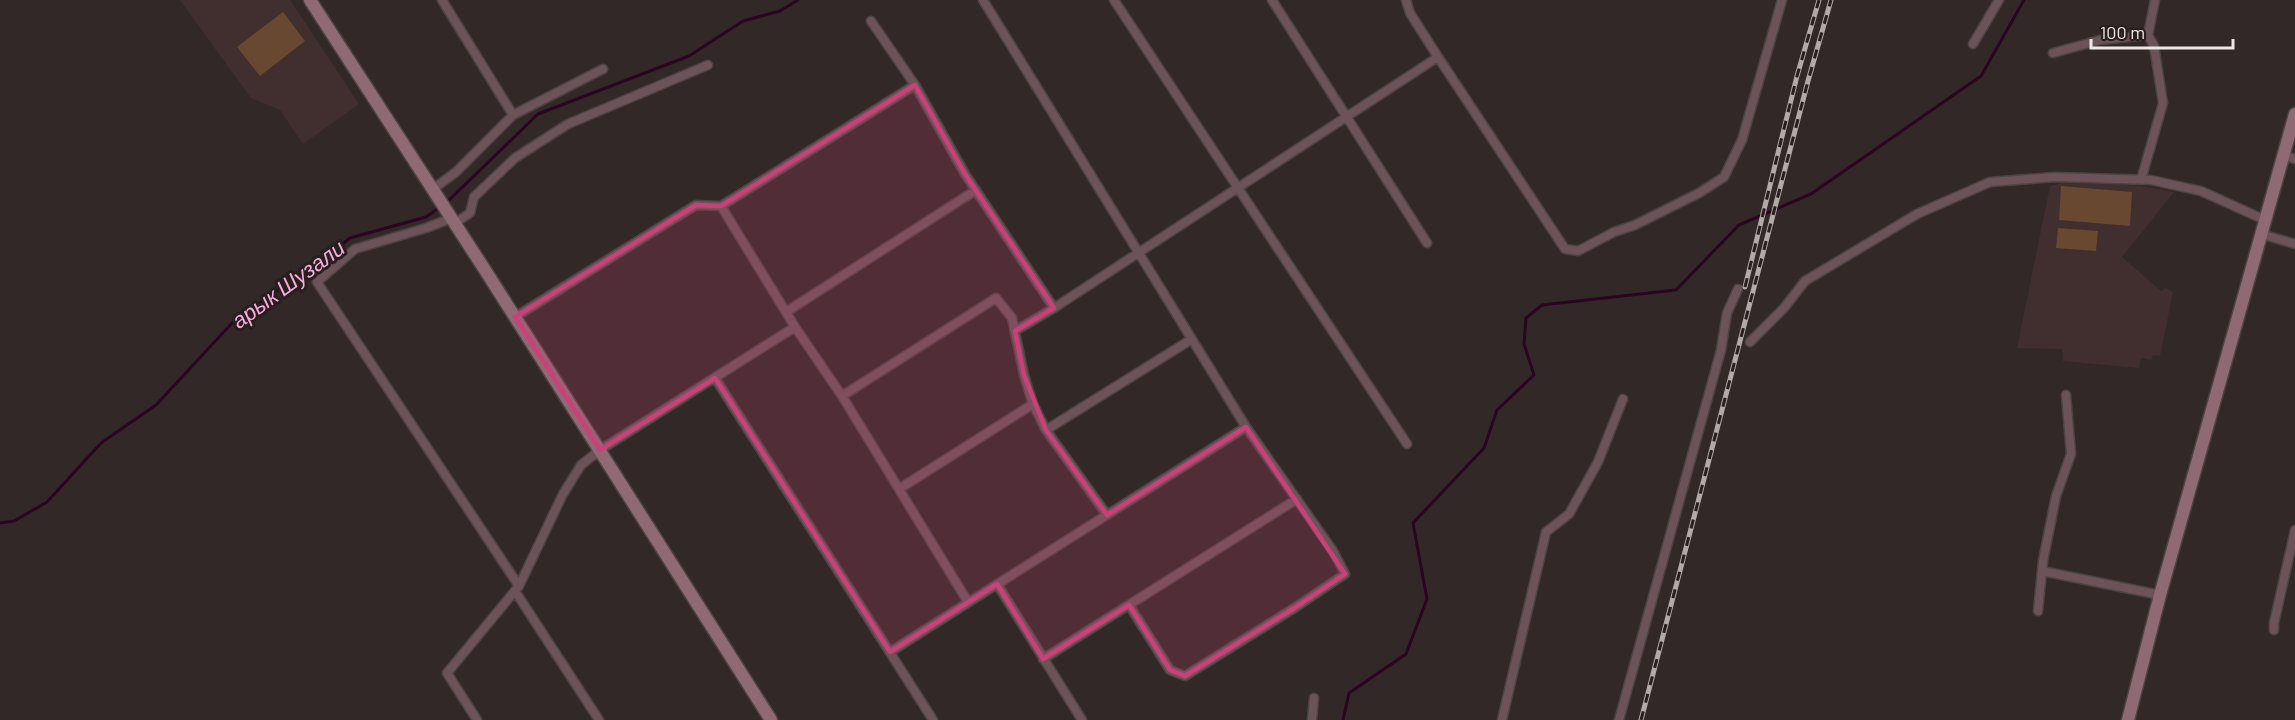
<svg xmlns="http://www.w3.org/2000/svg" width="2295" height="720" viewBox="0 0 2295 720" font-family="Barlow,sans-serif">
	<rect width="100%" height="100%" fill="#332828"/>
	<path fill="#412f2f" d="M180,0h110l69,104 -56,40 -23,-34 -29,-12z
		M2063,183l71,2 40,7 -52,65 39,34 4,-3 8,4 -13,64 -7,-1 -2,5 -10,-2 -2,10 -76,-7 -1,-12 -45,-1 33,-162z"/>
	<path fill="#684830" d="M283,12l22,29 -45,35 -23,-29z
		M2061,186l71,6 -2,34 -71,-6z
		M2058,228l40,3 -2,20 -40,-3z"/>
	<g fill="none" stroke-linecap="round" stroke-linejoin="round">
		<path stroke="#2b0421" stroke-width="3" d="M445,204l93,-90 151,-58 54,-35 37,-10 18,-11
			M0,523l14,-2 33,-19 54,-59 55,-38 77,-83 94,-66 23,-18 76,-21 14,-10
			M1343,720l6,-27 57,-39 21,-55 -14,-76 71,-75 13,-38 37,-35 -10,-31 2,-26 16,-13 134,-15 63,-65 72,-31 170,-118 43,-76"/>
		<g stroke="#4d4343" stroke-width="11">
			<path id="minor" d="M442,0l71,115
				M983,0l263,427 87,124 12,23 -49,33 -111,69 -15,-6 -41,-65
				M1114,0l293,444
				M1272,0l155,243
				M1406,0l4,13 28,44 127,192 13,2 36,-19 21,-7 64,-32 25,-16 18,-37 40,-140
				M871,21l44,64 50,89 89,134
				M1973,44l26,-44
				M2053,53l47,-13 48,-5
				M2284,155l11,4
				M2141,180l22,-77 -9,-57 -6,-11 7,-35
				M433,189l23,-17 57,-57 90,-46
				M721,206l74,121 47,69 126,206
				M452,218l-26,10 -71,21 -38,33 202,304
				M455,223l15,-10 4,-16 41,-39 53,-34 140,-59
				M2261,234l34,10
				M786,312l190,-122
				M515,317l181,-112 25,1 194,-121
				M1015,331l39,-23 384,-251
				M1750,342l34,-34 21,-27 112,-67 73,-32 65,-5 96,3 50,11 64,29
				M715,378l218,342
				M842,396l154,-98 16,20 12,57 9,29 13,26 61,85
				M1046,430l146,-91
				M899,489l134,-85
				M2042,571l118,24
				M997,584l85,136
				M515,591l84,129
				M2038,611l5,-50 13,-65 15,-42 -5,-59
				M2274,630v-7l21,-93
				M890,652l356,-225
				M1043,659l254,-160
				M477,720l-30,-47 72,-87 44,-92 18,-29 19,-15 195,-123
				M1312,720l2,-22
				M1502,720l44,-188 23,-18 29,-52 25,-63
				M1619,720l102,-370 6,-37 11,-24"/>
		</g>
		<g stroke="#4d4343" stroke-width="15">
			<path id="secondary" d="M310,0l175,270 286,450
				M2128,720l32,-125 135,-481"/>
		</g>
		<use href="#minor" stroke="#6c535a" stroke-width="8"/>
		<use href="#secondary" stroke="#8f6974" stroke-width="12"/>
		<g stroke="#b2aaaa" stroke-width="5">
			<path id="rail" d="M1745,287l52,-211 22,-76
				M1641,720l167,-639 23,-81"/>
		</g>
		<use href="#rail" stroke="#291e1e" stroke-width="3" stroke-dasharray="9" stroke-linecap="butt"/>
	</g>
	<path fill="#cb4177" fill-opacity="0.2" stroke="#cb4177" stroke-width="4.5" stroke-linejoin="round" d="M915,85l50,89 89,134 -39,23 9,44 22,55 61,85 139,-88 99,147 -49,33 -111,69 -15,-6 -41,-65 -86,54 -46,-75 -107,68 -175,-274 -115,72 -85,-133 181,-112 25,1z"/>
	<g text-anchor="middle" stroke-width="6" stroke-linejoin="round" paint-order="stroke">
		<g font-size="22" font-style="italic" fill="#f5abdc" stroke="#291e1e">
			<text transform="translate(288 284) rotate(-36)" y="8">арык Шузали</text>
		</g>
	</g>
	<path d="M2091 39v9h142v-9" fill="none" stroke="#efe7e7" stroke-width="3"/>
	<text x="2100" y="39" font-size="18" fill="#efe7e7" stroke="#291e1e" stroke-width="4.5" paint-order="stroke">100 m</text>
</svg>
